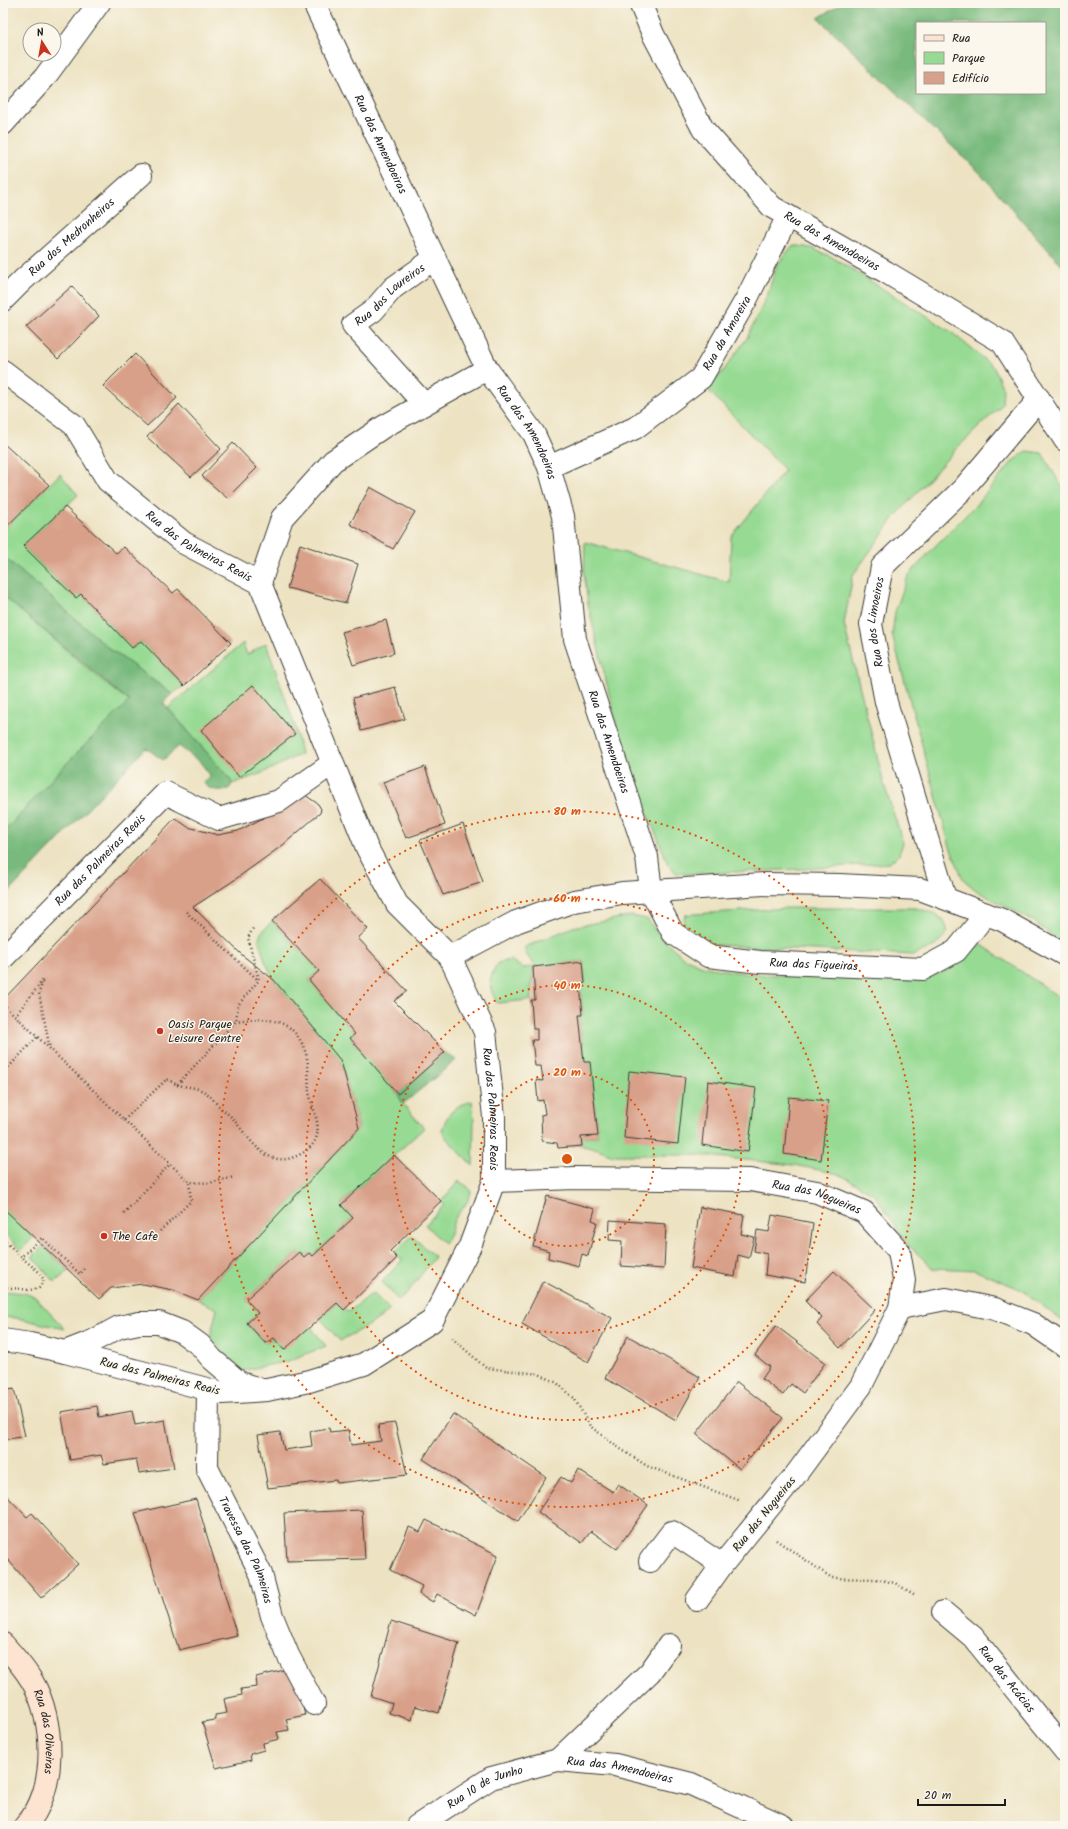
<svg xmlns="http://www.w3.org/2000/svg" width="1068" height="1829" viewBox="0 0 1068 1829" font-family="Kalam,sans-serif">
	<rect width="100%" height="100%" fill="#fbf7ec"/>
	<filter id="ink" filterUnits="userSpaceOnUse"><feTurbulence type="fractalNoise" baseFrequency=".025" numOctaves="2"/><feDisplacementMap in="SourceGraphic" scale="8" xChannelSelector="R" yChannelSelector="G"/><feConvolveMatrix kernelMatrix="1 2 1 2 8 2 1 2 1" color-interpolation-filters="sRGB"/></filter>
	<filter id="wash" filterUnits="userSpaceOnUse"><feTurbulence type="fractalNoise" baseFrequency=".012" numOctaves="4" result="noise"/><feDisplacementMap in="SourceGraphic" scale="16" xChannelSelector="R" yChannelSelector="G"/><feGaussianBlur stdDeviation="0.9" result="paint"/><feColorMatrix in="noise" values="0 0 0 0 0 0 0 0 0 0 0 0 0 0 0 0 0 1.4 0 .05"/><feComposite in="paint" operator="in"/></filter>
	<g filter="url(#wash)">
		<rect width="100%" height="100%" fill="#ede3c3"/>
		<path fill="#96da93" stroke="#597b58" d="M793,245l18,3 21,9 118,74 23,19 21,18 9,21 -1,16 -46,44 -62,69 -41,57 -9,49 40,160 19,59 -4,12 -10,8 -84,6 -119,5 -10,-1 -8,-9 -7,-18 -20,-47 -21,-60 -32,-134 -4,-32 1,-31 144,40 2,-45 54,-67 -78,-81 14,-15 26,-36 19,-40 11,-33z
			M1027,451l15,2 23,39v454l-29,-23 -59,-32 -14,-12 -13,-32 -58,-212 3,-23 13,-36 28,-31 39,-39 39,-46z
			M60,474l18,21 -55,51 52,51 6,-3 51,54 9,-7 43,45 -12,8 -62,-45 -107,-93v-26z
			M3,596c42,34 82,73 126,105l-67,67 -59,65z
			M243,643l4,12 19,-12 29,83 6,28 -36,18 -33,12 -2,-5 -62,-71z
			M788,908h128l17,5 11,7 4,12 -13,14 -22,9 -198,-10c-14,-5 -37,-10 -30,-30l9,-1z
			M631,916l16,3 14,18 23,21 21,9 44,7 160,6 24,-4 22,-10 15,-16 12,-5 83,56v322l-43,-33 -47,-20 -42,-2 -24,-22 -35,-52 -35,-20 -45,-9 -97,-10h-85l-14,-6 -16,-3 -1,-9 17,-1 -8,-73 -6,-1 -5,-47h4l-3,-30 5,-2 -2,-22 -47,6 -11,-14v-6l48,-20z
			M272,921l47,50 -10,9 46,54 -5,4 48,56 5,10 21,24 -83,76 12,14 -40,38 -4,-3 -5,4 -5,-5 -53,47 12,14 -11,10 18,20 9,-5 36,-12 16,20 -38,15 -47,10 -31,-34 7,-28 -19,-9 161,-172 -18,-67 -67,-81 -9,-19 -6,-21 1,-6z
			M510,960l13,8 10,-1 -2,33 -34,3c-9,-17 -9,-23 1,-40z
			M472,1101l2,17 -1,48 -27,-28 -4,-7c4,-17 13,-26 30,-30z
			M459,1181l9,6 3,5c-2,11 -9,16 -15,25 -6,9 -2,15 -12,26l-19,-18 19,-20 -3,-4z
			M3,1208l31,29 -13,13 -18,-18z
			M412,1236l23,21 -24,31 -12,13 -17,-19 20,-22 -7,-8z
			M43,1246l26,25 -14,11 -23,-25z
			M3,1291l21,2 11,4 30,32 -48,-11 -14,-1z
			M373,1293l17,17 -16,12 -34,19 -20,-23 17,-15 11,9z"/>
		<path fill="#78ba7d" stroke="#4a6b4c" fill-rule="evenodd" d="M843,3h222v266l-84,-95 -163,-156zM917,23h128v70h-128z
			M3,556l107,93 62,45 -9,9 67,76 2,5 -3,5c-10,2 -19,2 -26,-6l7,-8 -10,-13 -21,-16 -16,14 -17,-12 -143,150v-65l59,-65 67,-67 -126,-105z
			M445,1052l11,8 -53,44 -5,-10z"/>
		<g id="blocks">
			<path fill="#d9a089" d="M72,286l27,30 -41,43 -32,-32z
				M135,354l42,44 -30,28 -44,-40z
				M179,404l42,45 -30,28 -44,-40z
				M3,443l46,42 -46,45z
				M233,443l24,25 -30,30 -25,-22z
				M370,487l45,25 -22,37 -43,-25z
				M65,507l51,46 8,-6 49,46 5,-4 53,54 -47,43 -43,-45 -9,7 -51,-54 -5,4 -53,-52z
				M300,544l58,20 -12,39 -59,-15z
				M386,620l8,33 -41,12 -11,-33z
				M253,685l42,49 -56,43 -38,-47z
				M395,687l10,32 -44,12 -8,-33z
				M425,767l20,58 -39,13 -23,-56z
				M305,795l13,9 3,5 -1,4 -37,32 -53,38 -37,24 49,48 32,25 67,81 18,67 -161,172 -25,-10 -30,-6 -32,4 -12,11 -96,-91v-208l172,-182 13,9 30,8 20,-4 29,-15 29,-18z
				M463,824l20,58 -40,13 -23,-55z
				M320,879l48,50 -10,9 49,53 -13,10 51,51 -47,42 -48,-56 5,-4 -46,-54 10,-9 -47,-50z
				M583,961l2,22 -5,2 3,30h-4l5,47h6l8,74 -17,1 1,9 -24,2 -1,-5 -15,-2 -1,-26 4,-1 -2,-14 -5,1 -2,-21 7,1 -2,-15h-6l-3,-26h5v-11h-4l-2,-29h4l-2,-33z
				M629,1071l56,6 -7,67 -54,-6z
				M708,1081l48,7 -8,64 -46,-7z
				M789,1097l39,4 -7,59 -37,-6z
				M394,1155l47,46 -51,50 7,7 -53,52 -7,-7 -53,47 -10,-12 -9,5 -18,-20 11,-10 -12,-14 53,-47 5,5 5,-4 4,3 40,-38 -12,-13z
				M547,1196l48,13 -3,11 5,2 -9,34 -6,-2 -3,12 -31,-8 1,-7 -16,-5z
				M700,1207l44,8 -3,19 13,3 -5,21 -11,-3 -3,22 -44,-9z
				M772,1215l41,8 -8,59 -40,-7 2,-21 -13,-3 3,-21 12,2z
				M610,1220l56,4 -2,45 -43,-3 1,-25 -13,-1z
				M834,1271l41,39 -35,38 -23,-24 5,-6 -17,-17z
				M543,1281l69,37 -24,44 -66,-38z
				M776,1326l49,37 -22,30 -12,-9 -8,11 -21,-16 8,-12 -15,-12z
				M628,1336l72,41 -24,43 -71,-42z
				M737,1382l46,36 -43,51 -44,-35z
				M14,1389l11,47 -22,4v-49z
				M97,1406l2,11 33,-6 3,14 30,-5 9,48 -35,5 -3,-14 -32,5 -3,-9 -31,5 -9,-48z
				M453,1414l93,63 -28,44 -95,-62z
				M395,1423l12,52 -70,8 -1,-3 -68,8 -10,-53 22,-3 4,18 28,-4 -2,-15 19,-3 1,4 18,-2 3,15 30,-4 -3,-16z
				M578,1470l35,22 5,-8 30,21 -31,44 -26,-18 -9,12 -44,-31 23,-35 10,6z
				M3,1492l24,25 5,-4 46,51 -37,34 -38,-44z
				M196,1499l41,137 -58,14 -44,-137z
				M362,1510l3,49 -78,2 -3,-48z
				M426,1520l72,35 -22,60 -39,-21 -4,8 -14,-8 3,-8 -32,-16 19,-43 11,5z
				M391,1621l68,22 -20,70 -24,-7 -3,14 -23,-7 3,-10 -21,-7z
				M292,1668l13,47 -19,4 3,11 -12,2 2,7 -16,4 1,7 -14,4 1,6 -35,8 -14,-46 14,-2 -1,-5 12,-2 -3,-14 18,-4 -1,-6 16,-2 -1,-10z"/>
		</g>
	</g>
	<g filter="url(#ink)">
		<use href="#blocks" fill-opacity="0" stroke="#3b3a35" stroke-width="1"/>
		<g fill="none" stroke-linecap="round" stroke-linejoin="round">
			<g stroke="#3b3a35" stroke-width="24">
				<g id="street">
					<path id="s1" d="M314,3l173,366 47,65 15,33 14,49 12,123 72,218 4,34 22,42 35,23 52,6 163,7 33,-18 30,-37"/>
					<path id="s2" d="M640,3l13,31 50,95 69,78 114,65 116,70 63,98"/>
					<path d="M3,124l42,-47 54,-74"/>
					<path id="s3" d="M3,300l20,-20 118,-105"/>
					<path id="s4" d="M3,371l71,54 34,56 76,62 76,40 107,265 30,56 53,53 35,75 9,85v64l-24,65 -38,75 -68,43 -55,17 -42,9 -45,3 -157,-41 -35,-8 -27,-4"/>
					<path id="s5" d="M424,404l-71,-79 20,-14 20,-23 42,-30"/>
					<path id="s6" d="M549,467l86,-39 66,-50 45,-78 42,-84"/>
					<path d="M260,583l22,-65 51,-57 50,-34 104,-58"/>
					<path id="s7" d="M945,898l-59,-196 -15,-78 11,-57 80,-77 77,-91"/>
					<path d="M450,957l66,-35 58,-21 48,-8 142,-9 75,1 81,4 82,31 63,35"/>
					<path id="s8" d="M3,958l163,-165 53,26 60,-18 54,-38"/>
					<path id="s9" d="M494,1181l81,-3 175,2 67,12 47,20 35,39 5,29 -4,28 -39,78 -64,87 -75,92 -25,35"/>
					<path d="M900,1308l46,-9 49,10 38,15 32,22"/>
					<path d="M65,1352l28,-11 26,-14 20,-4h20l23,9 18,13 12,14 28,24 19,6"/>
					<path id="s10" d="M208,1390l-1,78 54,106 11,42 16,39 26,49"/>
					<path d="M650,1561l22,-29 50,33"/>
					<path id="s11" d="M943,1612l30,25 92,114"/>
					<path id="s12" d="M669,1645l-19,27 -92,88 57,5 76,19 92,42"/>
					<path id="s13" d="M417,1826l74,-48 67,-18"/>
				</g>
			</g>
			<g stroke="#3b3a35" stroke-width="24">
				<g id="secondary">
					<path id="s14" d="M3,1644c10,11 21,24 29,37 23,38 26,111 -7,145"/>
				</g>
			</g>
			<path stroke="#3b3a35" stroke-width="2.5" stroke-dasharray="1 3" stroke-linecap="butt" d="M186,912l72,68
				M3,1004l186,178 20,1 25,-6
				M15,1016l28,-36 -4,13 11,56
				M3,1073l34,-36
				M177,1085c10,2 21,2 29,8 4,2 7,7 11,11 5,6 12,10 17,16 15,18 32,48 60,37 9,-3 21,-11 23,-22 3,-15 -6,-29 -8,-44 -1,-11 0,-22 -2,-33 -9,-39 -38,-42 -71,-37
				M124,1120l43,-41 10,6 59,-64 2,-16 21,-25 -11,-42 5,-10
				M124,1213l46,-49
				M160,1231l31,-30 -2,-19
				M3,1239l18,18 21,-19 38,36 4,-5
				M3,1287l27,3 9,-2 5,-8 -5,-8 -18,-15
				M452,1338l34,30 53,6 18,9 17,15 16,28 29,22 28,18 94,35
				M776,1540l56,38 44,1 19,4 20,12"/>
			<use href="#street" stroke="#fff" stroke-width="22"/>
			<use href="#secondary" stroke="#fde4d1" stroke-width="22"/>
		</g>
	</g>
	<g fill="none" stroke="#de560d" stroke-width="2" stroke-dasharray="2 4">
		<circle cx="567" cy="1159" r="87"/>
		<circle cx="567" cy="1159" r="174"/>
		<circle cx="567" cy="1159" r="261"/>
		<circle cx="567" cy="1159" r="348"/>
	</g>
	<g fill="#c8321e" stroke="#fbf7ec" stroke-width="1.5">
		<circle cx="160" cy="1031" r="4"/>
		<circle cx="104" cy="1236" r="4"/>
	</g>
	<g text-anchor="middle" stroke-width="3" stroke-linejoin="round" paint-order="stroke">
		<g font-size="12" fill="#1c1c1c" stroke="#fbf7ec">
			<text dy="4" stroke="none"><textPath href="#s1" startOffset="156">Rua das Amendoeiras</textPath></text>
			<text dy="4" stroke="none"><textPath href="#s3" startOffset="93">Rua dos Medronheiros</textPath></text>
			<text dy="4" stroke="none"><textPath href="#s2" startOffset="314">Rua das Amendoeiras</textPath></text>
			<text dy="4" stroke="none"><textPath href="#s5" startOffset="154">Rua dos Loureiros</textPath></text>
			<text dy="4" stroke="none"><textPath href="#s6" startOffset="229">Rua da Amoreira</textPath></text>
			<text dy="4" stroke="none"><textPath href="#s1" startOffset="480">Rua das Amendoeiras</textPath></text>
			<text dy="4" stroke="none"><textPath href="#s4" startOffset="267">Rua das Palmeiras Reais</textPath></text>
			<text dy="4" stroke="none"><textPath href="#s7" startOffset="286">Rua dos Limoeiros</textPath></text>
			<text dy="4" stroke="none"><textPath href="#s1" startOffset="804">Rua das Amendoeiras</textPath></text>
			<text dy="4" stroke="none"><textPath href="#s8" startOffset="138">Rua das Palmeiras Reais</textPath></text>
			<text dy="4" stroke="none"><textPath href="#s1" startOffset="1155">Rua das Figueiras</textPath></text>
			<text dy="4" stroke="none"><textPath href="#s4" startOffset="923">Rua das Palmeiras Reais</textPath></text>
			<text dy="4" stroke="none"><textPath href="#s9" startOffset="325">Rua das Nogueiras</textPath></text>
			<text transform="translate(160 1376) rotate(14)" y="4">Rua das Palmeiras Reais</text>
			<text transform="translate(764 1514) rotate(-51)" y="4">Rua das Nogueiras</text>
			<text dy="4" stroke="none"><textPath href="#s10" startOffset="169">Travessa das Palmeiras</textPath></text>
			<text dy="4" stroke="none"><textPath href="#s11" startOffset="93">Rua das Acácias</textPath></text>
			<text dy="4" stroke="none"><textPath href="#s14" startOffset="100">Rua das Oliveiras</textPath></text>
			<text dy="4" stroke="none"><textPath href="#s12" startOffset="223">Rua das Amendoeiras</textPath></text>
			<text dy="4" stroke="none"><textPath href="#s13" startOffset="79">Rua 10 de Junho</textPath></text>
		</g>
		<g font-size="12" fill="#1c1c1c" stroke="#fbf7ec" text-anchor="start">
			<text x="168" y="1028">Oasis Parque<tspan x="168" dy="14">Leisure Centre</tspan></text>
			<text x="112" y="1240">The Cafe</text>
		</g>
	</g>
	<circle cx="567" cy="1159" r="6" fill="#de560d" stroke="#fbf7ec" stroke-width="2"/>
	<g font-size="12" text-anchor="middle" font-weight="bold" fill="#de560d" stroke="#fbf7ec" stroke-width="3" stroke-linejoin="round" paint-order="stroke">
		<text x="567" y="815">80 m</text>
		<text x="567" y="902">60 m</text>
		<text x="567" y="989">40 m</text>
		<text x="567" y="1076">20 m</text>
	</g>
	<rect width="1068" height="1829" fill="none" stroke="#fbf7ec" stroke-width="16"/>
	<rect x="916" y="22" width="130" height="72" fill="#fbf7ec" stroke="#a29f99"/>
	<rect x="924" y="35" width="20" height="6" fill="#fde4d1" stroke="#a29f99"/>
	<text x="952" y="42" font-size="12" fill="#1c1c1c">Rua</text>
	<rect x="924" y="52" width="20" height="12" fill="#96da93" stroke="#a29f99"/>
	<text x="952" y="62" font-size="12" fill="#1c1c1c">Parque</text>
	<rect x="924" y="72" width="20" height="12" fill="#d9a089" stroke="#a29f99"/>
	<text x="952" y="82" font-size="12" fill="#1c1c1c">Edifício</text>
	<g transform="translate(42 42) rotate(349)"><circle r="19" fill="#fbf7ec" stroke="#a29f99"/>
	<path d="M0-3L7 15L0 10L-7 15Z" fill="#c8321e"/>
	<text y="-6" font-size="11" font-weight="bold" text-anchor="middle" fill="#1c1c1c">N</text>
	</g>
	<path d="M918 1799v6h87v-6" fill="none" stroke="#1c1c1c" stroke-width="2"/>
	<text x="924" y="1799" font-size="12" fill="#1c1c1c" stroke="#fbf7ec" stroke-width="3" paint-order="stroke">20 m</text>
</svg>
